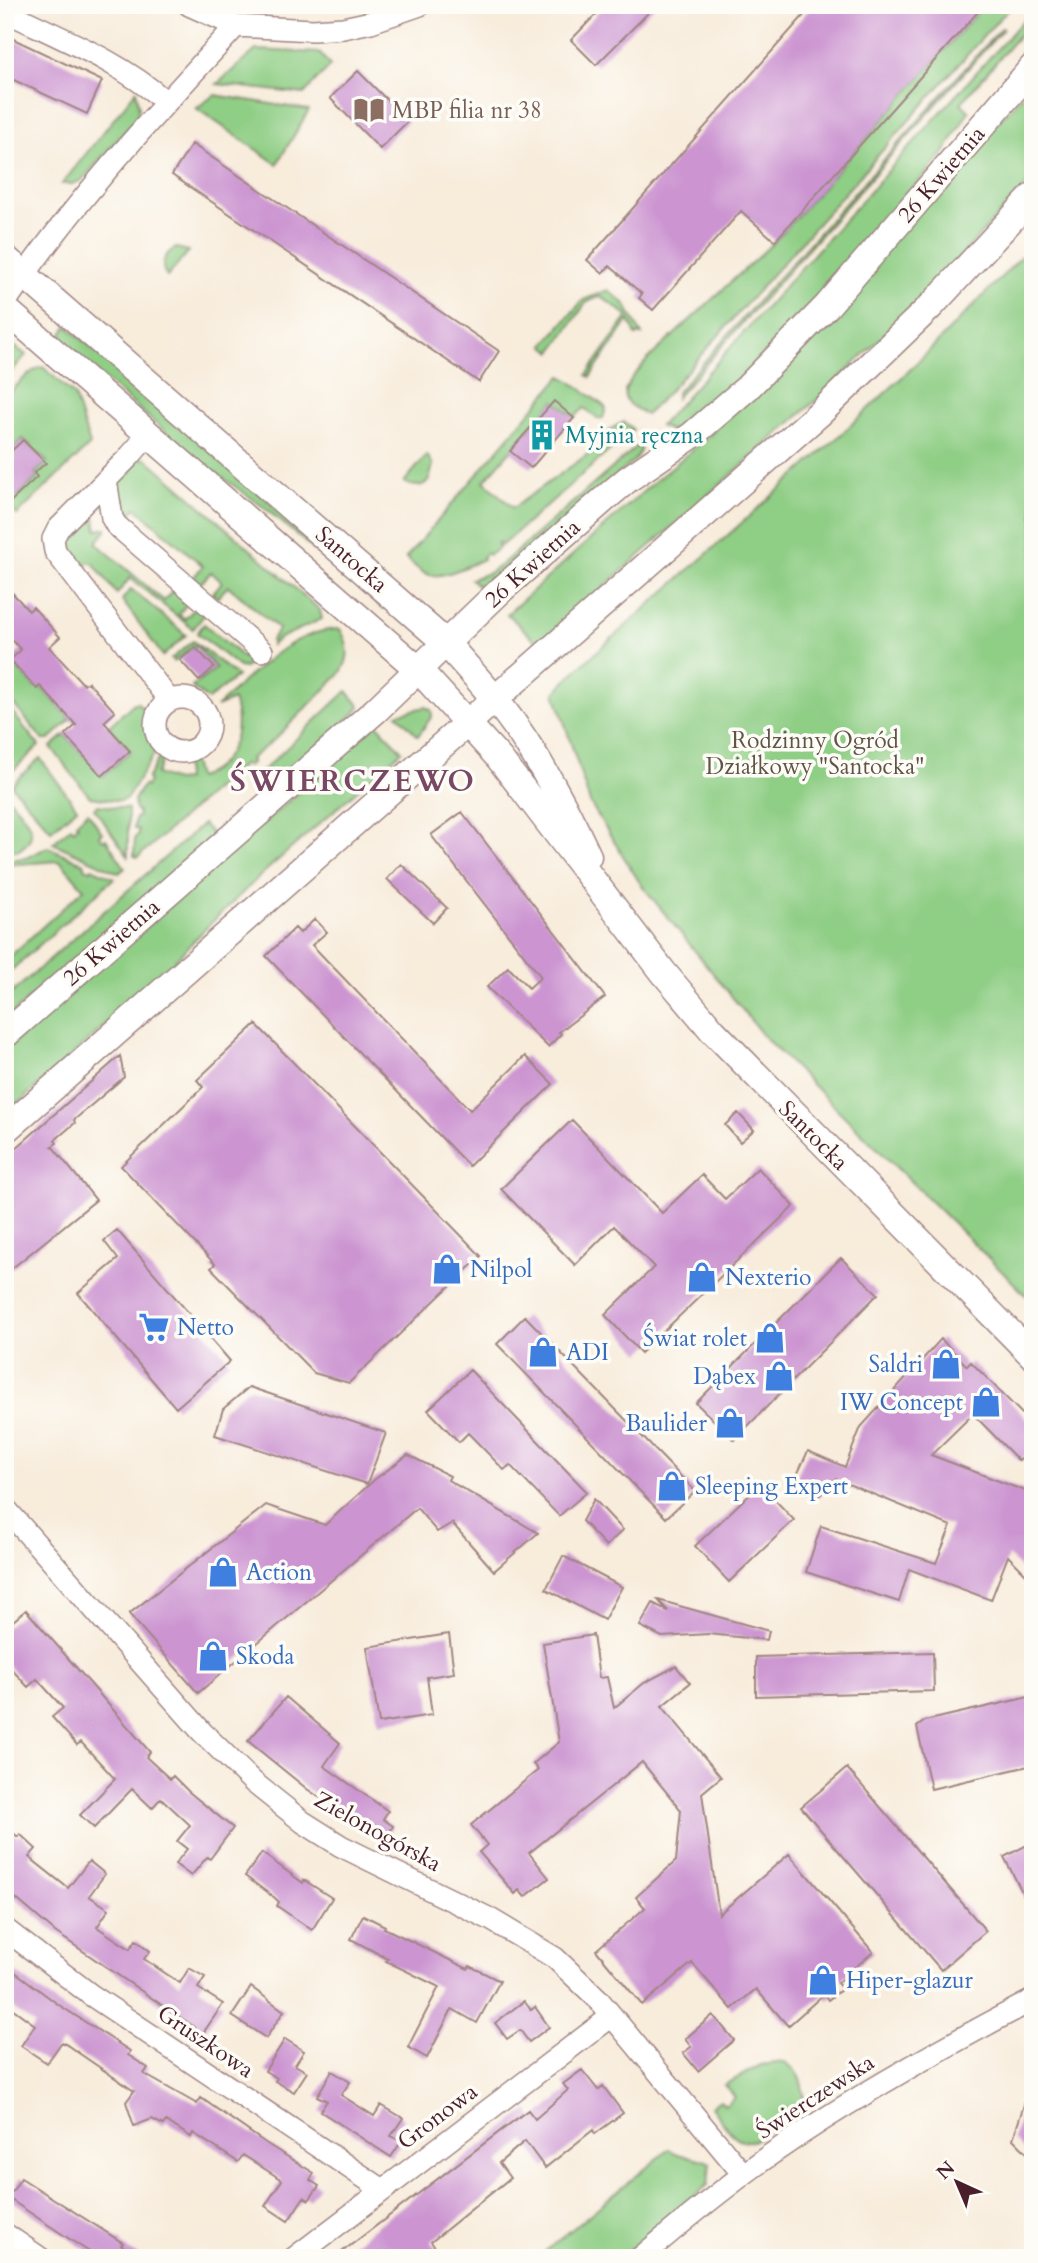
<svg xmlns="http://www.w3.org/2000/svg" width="1038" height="2263" viewBox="0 0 1038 2263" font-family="Cardo,serif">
	<rect width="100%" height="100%" fill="#fdfcf7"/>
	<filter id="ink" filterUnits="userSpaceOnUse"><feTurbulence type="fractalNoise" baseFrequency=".0143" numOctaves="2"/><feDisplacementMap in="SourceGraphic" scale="14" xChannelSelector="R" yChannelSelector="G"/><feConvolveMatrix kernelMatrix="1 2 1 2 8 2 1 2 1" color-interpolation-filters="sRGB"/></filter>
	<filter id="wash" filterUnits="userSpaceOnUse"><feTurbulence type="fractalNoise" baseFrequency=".00686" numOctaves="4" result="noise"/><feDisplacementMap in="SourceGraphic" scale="28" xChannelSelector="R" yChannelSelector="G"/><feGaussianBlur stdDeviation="1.57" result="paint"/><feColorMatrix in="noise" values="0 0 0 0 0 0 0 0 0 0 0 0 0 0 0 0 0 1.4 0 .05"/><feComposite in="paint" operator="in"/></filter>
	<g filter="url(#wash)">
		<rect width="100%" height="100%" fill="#f8ecdb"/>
		<path fill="#8fce85" stroke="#6c7658" stroke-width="2" d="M984,5h30l-16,15 -327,369 -25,26 -17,-11 -4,-6v-8l7,-12 15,-18 128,-119z
			M1033,9v10l-72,84 8,8 -25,42 -128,148 -80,82 -57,47h-10l-9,-4z
			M1001,28l2,1 -327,369 1,-6z
			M256,50l64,3 10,13 -26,28 -87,-10z
			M1033,84v94l-125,134 -87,84 -282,248 -32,-30 147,-132 55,-46z
			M136,91l3,17 -3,11 -55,62 -9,3h-10z
			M215,95l94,15 -32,54 -81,-56z
			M1033,245v1057l-267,-263 -126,-156 -50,-80 -35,-110 18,-20 263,-234 78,-73z
			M176,248l13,3 -22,26c-8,-12 -3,-23 9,-29z
			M608,290l17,14 17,31h-6l-7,-15 -39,57 -3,-2 41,-59 -28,-20 -14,7 -34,49 -8,-7 39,-45z
			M67,326l319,278 -3,5 -118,-101 -46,-33 -45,-36 -116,-99z
			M5,345l9,1 12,9 -17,19 -4,-7z
			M43,367l31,28 16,50 -73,70 -8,-11 29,-27 -3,-4 12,-11 -24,-23 -18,17v-59c10,-9 25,-28 38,-30z
			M561,376l8,4 35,26 2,3 -3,9 -5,1 -14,-11 -9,9 -21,-16 -70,80 29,27 96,-69 -1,-7 6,-5 10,-5 9,8 -131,115 -3,-3 -2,2 3,3 -11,8 -3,-2 -4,4 1,2c-15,7 -44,22 -59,14 -7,-4 -12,-10 -18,-15z
			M641,443v6l-6,11 -153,130 -11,-11 18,-6 12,-8z
			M427,455l6,10 -4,15c-7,8 -16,7 -25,2z
			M139,458l8,1 173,151 2,9 -42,19 -9,7v-5l8,-11 -51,-43 -11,12 -5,-4 10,-12 -11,-10 -11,12 -7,-6 10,-12 -67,-58 -11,12 -8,-41z
			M97,499l6,6 -9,5 3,20 9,-2v3l-10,12 68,58 10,-12 15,12 -10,13 6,5 11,-12 9,7 -12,15 -63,-51 -13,16 -24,-31h-21c-6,-31 7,-42 25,-64z
			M131,589l55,46 -23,21 -41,-56z
			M204,624l40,34 6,-5 7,5 -12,10 -6,-1 -42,-34z
			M340,629c10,17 11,31 -2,47l-63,63 -25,20 2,3 -5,4 -3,-2 -106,93 -4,-1 1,-19 3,-1v-7h-4l1,-11 3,-1v-6l-3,-1 -1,-10 9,-15 3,2 3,-6 -2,-2 13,-23 3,3 -7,15 19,7 11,-1 -1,-16 8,-2 4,16c33,-11 47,-45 36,-78l-17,7c35,-31 73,-77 124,-78z
			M193,641l44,35 -29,24 -16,-13 24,-19 -20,-23 -22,17 -3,-3z
			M10,660l26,28 4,-2 31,33 -22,21h-6l-38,-46v-30z
			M347,691l13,15 -3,5 -79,70 -2,-2 -8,7 -10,-11z
			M5,703l34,43 -34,32z
			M134,703h4l9,11c-4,14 1,25 9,37l-29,47 -7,3 -30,-4 -39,-50 14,-12 38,41 27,-25 -22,-24z
			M425,707l6,3 1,6 -14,20 -21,-22z
			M377,724l25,27 -140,123 -55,53 -51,53 -151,135v-66z
			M40,758l37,50 -26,22 -40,-45z
			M5,794c15,18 43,40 12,57l-12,-1z
			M98,805l30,4v47l-34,-48z
			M88,812l14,21 -3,2 4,5 3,-1 19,29 -6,5 -66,-30 18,-16 3,3 4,-4 -2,-3z
			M203,824l11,12 -209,184v-21z
			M48,847l37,17v4l6,2 1,-2 22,10 -109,98v-15l79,-72 -24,-28 -55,4v-5l21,-2z
			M785,2062c17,11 18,25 20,44l-5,1 -45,33c-20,7 -33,-19 -44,-33l9,-7 5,5 10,-8 -11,-12 37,-20z
			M669,2149c12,10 28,6 41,14l-2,22 -88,73h-83z"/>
		<g id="blocks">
			<path fill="#cc95d1" d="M605,5h51l-60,60 -25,-25z
				M813,5h171l-209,236 -34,-30 -88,99 -14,-12 3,-4 -32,-28 -8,7 -15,-13z
				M5,35l97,46 -15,33 -82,-38z
				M358,71l50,50 -28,28 -50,-51z
				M192,144l307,207 -20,31 -307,-207z
				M554,401l20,17 -43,50 -21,-17z
				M23,440l23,23 -12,10 3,4 -32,30v-50z
				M5,585l24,26 4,-4 27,30 -11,10 35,38 4,-3 27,30 -11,10 26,29 -28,25 -37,-41 11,-10 -36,-39 -3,3 -27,-29 11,-10 -16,-18z
				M195,647l19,20 -15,14 -19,-21z
				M462,812l143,185 -46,35 2,2 -13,13 -61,-60 21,-20 21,21 12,-11 -110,-142z
				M401,864l46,44 -14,15 -46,-44z
				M315,919l12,13 -15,13 158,165 55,-54 28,28 -84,82 -203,-210 29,-28 5,5z
				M256,1024l225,232 -132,127 -35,-10 -103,-105 4,-4 -94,-98 82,-79 -6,-7z
				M120,1056l4,21 -50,43 1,3 -20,17 2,3 -5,3 44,54 -91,74v-116z
				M738,1113l16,17 -14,12 -15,-17z
				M572,1120l90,93 40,-38 23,24 33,-31 36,38 -153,147 -36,-38 49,-48 -40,-41 -39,39 -74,-76z
				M117,1230l113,131 -54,47 -98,-115 40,-34 -14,-18z
				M841,1258l37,36 -144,146 -38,-37z
				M525,1316l170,175 -29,27 -169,-174z
				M941,1339l26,27 4,-4 62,63v23l-14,13 -46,-47 -42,41 102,39v87l-25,-25 -17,44 -82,-31 -10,33 -93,-30 15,-46 115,37 15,-37 -115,-47 -18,18 -26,-11 16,-35 37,16 16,-40z
				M470,1370l117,122 -28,24 -49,-51 -6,5 -36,-37 -9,9 -31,-32z
				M249,1387l137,46 -19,51 -152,-49 8,-26z
				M408,1455l42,21 -2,4 90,53 -44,38 -42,-48 -15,9 -20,-24 -219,185 -69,-79 137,-109 59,20 49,-45z
				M760,1484l34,36 -65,62 -34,-36z
				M594,1499l29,31 -17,16 -24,-25z
				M563,1556l59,31 -18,33 -58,-31z
				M658,1600l111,31 -2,9 -59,-6 -46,3 -22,-11 13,-23 15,8z
				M26,1610l124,142 -4,5 24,22 3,-3 16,16 44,36 -23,31 -3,-2 -16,19 -16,-12 12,-15 -10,-8 13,-16 -29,-27 -9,10 -20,-19 -38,39 -14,-13 35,-36 -34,-37 -4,3 -25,-28 11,-9 -26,-29 -9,8 -23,-25v-34z
				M449,1634l5,39 -27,4 5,38 -53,8 -12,-76z
				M593,1635l6,43 8,-1 7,31 30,-25 32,-17 14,17 -28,23 59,71 -19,16 17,121 70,-60 84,98 -36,31 5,6 -14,11 -4,-6 -36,32 -32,-37 -24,20 -40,-46 -50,42 -46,-55 49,-42 -9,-11 40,-36 5,-51 -39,-48 -113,91 20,25 -24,19 -6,-7 -4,4 -36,-42 8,-7 -16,-20 67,-55 -5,-6 26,-22 -16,-99z
				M933,1652l1,39 -178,5v-39z
				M1033,1696v69l-102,24 -14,-62 8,-6z
				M286,1697l54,46 -16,23 64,45 -5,8 10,7 -8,15 -78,-52 -59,-48z
				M847,1768l139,163 -45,39 -140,-163z
				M5,1826l13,11 2,-3 16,15 -7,8 39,31 21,-27 16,13 -16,22 20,13 -12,18 33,22 6,-9 14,11 -6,8 36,24 9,-15 16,9 -7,11 25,16 -20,29 -148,-101 -50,-43z
				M1033,1842v71l-29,-56z
				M262,1853l41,30 1,-3 28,18 -20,32 -35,-24 2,-4 -3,-3 -31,-23z
				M363,1915l22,11 -1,2 84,41 2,-3 30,15 -23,42 -25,-14 -25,49 -19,-11 31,-60 -53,-26 2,-2 -37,-20z
				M14,1971l45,34 71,46 -2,4 20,13 -4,6 53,30 4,-6 66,46 47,29 -4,7 9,6 -10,14 -5,-3 -16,24 -23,-15 17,-26 -39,-25 -5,7 -45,-29 -2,4 -25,-16 -3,4 -11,-6 -18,7 -8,-24 8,-11 -70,-48h-3l-14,20 -26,-17 14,-21 -30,-22v-20z
				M251,1987l33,24 -18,27 -34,-22z
				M524,2001l7,9 4,-3 14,20 -20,15 -9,-12 -13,9 -12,-16z
				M713,2015l21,25 -36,31 -15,-18 8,-6 -6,-8z
				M285,2039l19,12 -9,14 12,7 -13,20 -19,-11 2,-3 -12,-7z
				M582,2070l16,20 5,-4 20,27 -28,21 -2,-4 -48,38 -20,-27 -26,22 11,15 -79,64 12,16h-109l194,-148 7,9 33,-29 -5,-6z
				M332,2071l18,11 -9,13 33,21 7,-11 22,13 -12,18 10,6 -10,15 -71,-46 7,-10 -10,-5z
				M1029,2089l4,1v69l-20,-20z
				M21,2178l102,65 -2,2 21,13h-43l-22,-14 -69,-46z"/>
		</g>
	</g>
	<g filter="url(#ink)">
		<use href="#blocks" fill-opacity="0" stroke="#a18683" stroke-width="2"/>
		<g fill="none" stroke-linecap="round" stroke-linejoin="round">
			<g stroke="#a18683" stroke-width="24">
				<path id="minor" d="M189,5l47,21 77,4 30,-2 28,-6 49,-17
					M5,11c55,27 115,50 161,91
					M5,303c67,-100 150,-188 231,-277
					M149,434l-20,23 -71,72 -5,10 2,12 114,149
					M106,480l6,38 4,7 146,126
					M155 725a27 27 0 1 1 54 0a27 27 0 1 1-54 0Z
					M5,1508l197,224 51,50 50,40 38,24 149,73 65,39 42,40 146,176
					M5,1929l86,66 292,195
					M5,2234l35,24
					M294,2258l318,-242
					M640,2258c42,-36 85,-71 130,-103 83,-58 173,-108 263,-155"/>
			</g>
			<g stroke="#a18683" stroke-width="29">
				<path id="tertiary" d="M5,258l441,385c18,21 38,42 56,65 35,45 62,96 86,148
					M5,309l414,361 80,88 165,215 49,58 320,325
					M5,1035l370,-324 127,-122 107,-94 19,-16 63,-43 56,-48 80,-82 206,-239
					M5,1130l816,-718 111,-107 101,-109"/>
			</g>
			<use href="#minor" stroke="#fff" stroke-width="21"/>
			<use href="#tertiary" stroke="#fff" stroke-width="26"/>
		</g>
	</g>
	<defs>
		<g id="library-bare" transform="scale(2.415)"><path d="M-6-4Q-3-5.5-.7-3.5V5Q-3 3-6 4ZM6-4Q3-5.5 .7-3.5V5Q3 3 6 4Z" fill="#8d6e63" stroke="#fdfcf7" stroke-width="2.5" paint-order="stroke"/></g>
		<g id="building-bare" transform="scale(2.415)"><path d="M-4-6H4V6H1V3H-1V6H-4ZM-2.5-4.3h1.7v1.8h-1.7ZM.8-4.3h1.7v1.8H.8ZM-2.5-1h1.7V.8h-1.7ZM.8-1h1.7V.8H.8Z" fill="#0f9aa8" stroke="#fdfcf7" stroke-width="2.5" paint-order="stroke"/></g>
		<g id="shop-bare" transform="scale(2.415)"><path d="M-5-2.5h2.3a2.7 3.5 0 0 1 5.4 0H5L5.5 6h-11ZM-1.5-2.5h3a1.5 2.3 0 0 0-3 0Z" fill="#3f7fe0" stroke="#fdfcf7" stroke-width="2.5" paint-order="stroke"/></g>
		<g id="supermarket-bare" transform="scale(2.415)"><path d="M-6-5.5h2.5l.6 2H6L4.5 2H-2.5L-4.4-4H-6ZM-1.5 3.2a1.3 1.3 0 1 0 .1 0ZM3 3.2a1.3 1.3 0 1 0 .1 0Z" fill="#3f7fe0" stroke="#fdfcf7" stroke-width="2.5" paint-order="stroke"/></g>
	</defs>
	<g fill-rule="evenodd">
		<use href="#library-bare" x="369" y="110"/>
		<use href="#building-bare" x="542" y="435"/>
		<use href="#shop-bare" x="447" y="1269"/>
		<use href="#shop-bare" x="702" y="1277"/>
		<use href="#supermarket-bare" x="154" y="1327"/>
		<use href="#shop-bare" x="770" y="1338"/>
		<use href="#shop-bare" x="543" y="1352"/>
		<use href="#shop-bare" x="946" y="1364"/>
		<use href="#shop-bare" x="779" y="1376"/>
		<use href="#shop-bare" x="986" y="1402"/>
		<use href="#shop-bare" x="730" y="1423"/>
		<use href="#shop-bare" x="672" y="1486"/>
		<use href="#shop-bare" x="223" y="1572"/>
		<use href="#shop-bare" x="213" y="1656"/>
		<use href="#shop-bare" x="823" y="1980"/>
	</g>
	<g text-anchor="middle" stroke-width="7" stroke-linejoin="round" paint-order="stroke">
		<g font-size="23" fill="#785e54" stroke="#fdfcf7" text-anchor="start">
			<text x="392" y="118">MBP filia nr 38</text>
		</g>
		<g font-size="23" fill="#4a1f2b" stroke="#fdfcf7">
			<text transform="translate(941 174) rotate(-49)" y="8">26 Kwietnia</text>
			<text transform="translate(352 559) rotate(41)" y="8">Santocka</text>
			<text transform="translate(532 563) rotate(-42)" y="8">26 Kwietnia</text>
			<text transform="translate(111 942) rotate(-41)" y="8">26 Kwietnia</text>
			<text transform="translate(814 1135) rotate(45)" y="8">Santocka</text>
			<text transform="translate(378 1831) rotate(29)" y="8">Zielonogórska</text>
			<text transform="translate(206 2041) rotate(34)" y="8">Gruszkowa</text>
			<text transform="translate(815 2096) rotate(-33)" y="8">Świerczewska</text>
			<text transform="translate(437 2116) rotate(-37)" y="8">Gronowa</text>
		</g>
		<g font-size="23" fill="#0d838f" stroke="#fdfcf7" text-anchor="start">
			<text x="565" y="443">Myjnia ręczna</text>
		</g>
		<g font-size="23" fill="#5f5446" stroke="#fdfcf7">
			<text x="815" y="748">Rodzinny Ogród<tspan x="815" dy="26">Działkowy "Santocka"</tspan></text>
		</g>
		<g font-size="23" fill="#366cbe" stroke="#fdfcf7" text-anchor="start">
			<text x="470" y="1277">Nilpol</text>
			<text x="725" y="1285">Nexterio</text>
			<text x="177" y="1335">Netto</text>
			<text x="747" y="1346" text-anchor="end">Świat rolet</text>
			<text x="566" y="1360">ADI</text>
			<text x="923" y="1372" text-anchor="end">Saldri</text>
			<text x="756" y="1384" text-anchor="end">Dąbex</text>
			<text x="963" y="1410" text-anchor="end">IW Concept</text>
			<text x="707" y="1431" text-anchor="end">Baulider</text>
			<text x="695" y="1494">Sleeping Expert</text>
			<text x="246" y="1580">Action</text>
			<text x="236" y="1664">Skoda</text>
			<text x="846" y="1988">Hiper-glazur</text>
		</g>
		<g font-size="30" font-weight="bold" letter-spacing="2" fill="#784865" stroke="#fdfcf7">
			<text x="353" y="791">ŚWIERCZEWO</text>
		</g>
	</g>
	<rect width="1038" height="2263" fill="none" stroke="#fdfcf7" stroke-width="28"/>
	<g transform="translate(957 2182) rotate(316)" stroke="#fdfcf7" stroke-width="5" paint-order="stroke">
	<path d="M0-5L12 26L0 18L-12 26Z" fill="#4a1f2b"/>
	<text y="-10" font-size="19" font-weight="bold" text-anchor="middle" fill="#4a1f2b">N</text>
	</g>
</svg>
